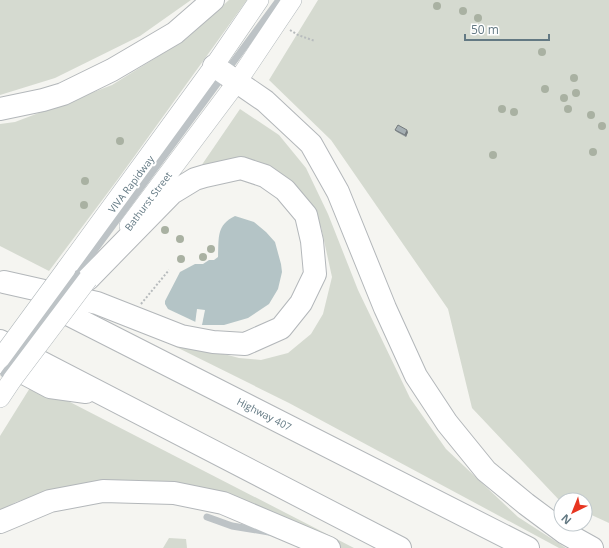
<svg xmlns="http://www.w3.org/2000/svg" width="609" height="548" viewBox="0 0 609 548" font-family="'Open Sans',sans-serif">
	<rect width="100%" height="100%" fill="#f5f5f1"/>
	<path fill="#d5dad0" d="M0,0h191l-51,36 -85,42 -55,17z
		M229,0h18l-129,179 -69,92 -49,-25v-122l15,-2 97,-37 74,-46z
		M318,0h291v523l-24,-11v-12h-24v2l-89,-94 -24,-99 -117,-169 -62,-60z
		M240,109l39,26 27,33 22,46 30,76 52,108 36,51 72,68 48,31h-7l-270,-145 -137,-68 87,23 22,2 27,-7 23,-19 12,-20 9,-37 -11,-50 -33,-44 -89,-14z
		M33,383l321,165h-16l-117,-53 -63,-14h-38l-63,8 -41,13 -16,9v-75z
		M169,538l17,1 1,9h-24z"/>
	<path fill="#b4c4c6" d="M235,216l19,6 12,10 9,10 6,22 1,8 -4,17 -9,15 -21,14 -24,7h-22l-34,-16 -3,-5v-3l15,-29 15,-8h8l6,-4h5l4,-3c1,-19 -2,-32 17,-41z"/>
	<path fill="#f5f5f1" d="M197,309l8,1 -3,15 -7,-1z"/>
	<g fill="none" stroke-linecap="round" stroke-linejoin="round">
		<g stroke="#b0b7ba" stroke-width="20">
			<path id="secondary" d="M129,226l108,-144 55,-82
				M66,269l148,-203 45,-66
				M0,398l12,-18"/>
		</g>
		<g stroke="#b3b7ba" stroke-width="24">
			<g id="highway">
				<path d="M214,66l51,35 46,43 27,48 47,116 31,68 31,47 39,48 40,33 39,29 27,15"/>
				<path d="M0,109l43,-9 20,-6 49,-24 63,-37 38,-33"/>
				<path d="M4,282l93,21 84,33 32,6 32,2 36,-16 20,-25 14,-29 -3,-33 -6,-26 -21,-25 -20,-14 -24,-8 -36,8 -10,3 -23,14 -84,86"/>
				<path id="s1" d="M46,303l482,245"/>
				<path d="M0,341l400,207"/>
				<path d="M1,361l49,26 36,5"/>
				<path d="M0,522l50,-21 53,-10 71,2 49,10 106,45"/>
			</g>
		</g>
		<path stroke="#b7bbbd" stroke-width="2" stroke-dasharray="2 2" stroke-linecap="butt" d="M290,30l8,5 17,6
			M141,304l28,-34"/>
		<path stroke="#bdc3c6" stroke-width="7" d="M77,274l202,-274
			M207,517l25,9 37,6"/>
		<use href="#secondary" stroke="#fff" stroke-width="19"/>
		<use href="#highway" stroke="#fff" stroke-width="22"/>
		<g stroke="#b0b7ba" stroke-width="20" stroke-linecap="butt">
			<path id="secondary-bridge" d="M0,359l66,-90
				M12,380l76,-101"/>
		</g>
		<path stroke="#bdc3c6" stroke-width="7" d="M4,374l73,-100"/>
		<use href="#secondary-bridge" stroke="#fff" stroke-width="19"/>
	</g>
	<g fill="#a9b1a2">
		<circle cx="437" cy="6" r="4"/>
		<circle cx="463" cy="11" r="4"/>
		<circle cx="478" cy="18" r="4"/>
		<circle cx="542" cy="52" r="4"/>
		<circle cx="574" cy="78" r="4"/>
		<circle cx="545" cy="89" r="4"/>
		<circle cx="576" cy="93" r="4"/>
		<circle cx="564" cy="98" r="4"/>
		<circle cx="502" cy="109" r="4"/>
		<circle cx="568" cy="109" r="4"/>
		<circle cx="514" cy="112" r="4"/>
		<circle cx="591" cy="115" r="4"/>
		<circle cx="602" cy="126" r="4"/>
		<circle cx="120" cy="141" r="4"/>
		<circle cx="593" cy="152" r="4"/>
		<circle cx="493" cy="155" r="4"/>
		<circle cx="85" cy="181" r="4"/>
		<circle cx="84" cy="205" r="4"/>
		<circle cx="165" cy="230" r="4"/>
		<circle cx="180" cy="239" r="4"/>
		<circle cx="211" cy="249" r="4"/>
		<circle cx="203" cy="257" r="4"/>
		<circle cx="181" cy="259" r="4"/>
	</g>
	<path fill="#8e969a" d="M395,130l13,2 -2,5 -9,-5z"/>
	<path fill="#747a7d" d="M407,130l1,2 -2,5 -1,-2z"/>
	<path fill="#a5afb3" stroke="#747a7d" d="M398,125l9,5 -2,5 -10,-5z"/>
	<g text-anchor="middle" stroke-width="4" stroke-linejoin="round" paint-order="stroke">
		<g font-size="10" fill="#637983" stroke="#fff">
			<text transform="translate(131 184) rotate(-53)" y="4">VIVA Rapidway</text>
			<text transform="translate(148 201) rotate(-53)" y="4">Bathurst Street</text>
			<text dy="4" stroke="none"><textPath href="#s1" startOffset="245">Highway 407</textPath></text>
		</g>
	</g>
	<g transform="translate(573 512) rotate(223)"><circle r="19" fill="#ffffff" stroke="#c1c9cd"/>
	<path d="M0-3L7 15L0 10L-7 15Z" fill="#e73520"/>
	<text y="-6" font-size="11" font-weight="bold" text-anchor="middle" fill="#637983">N</text>
	</g>
	<path d="M465 34v6h84v-6" fill="none" stroke="#637983" stroke-width="2"/>
	<text x="471" y="34" font-size="12" fill="#637983" stroke="#ffffff" stroke-width="3" paint-order="stroke">50 m</text>
</svg>
